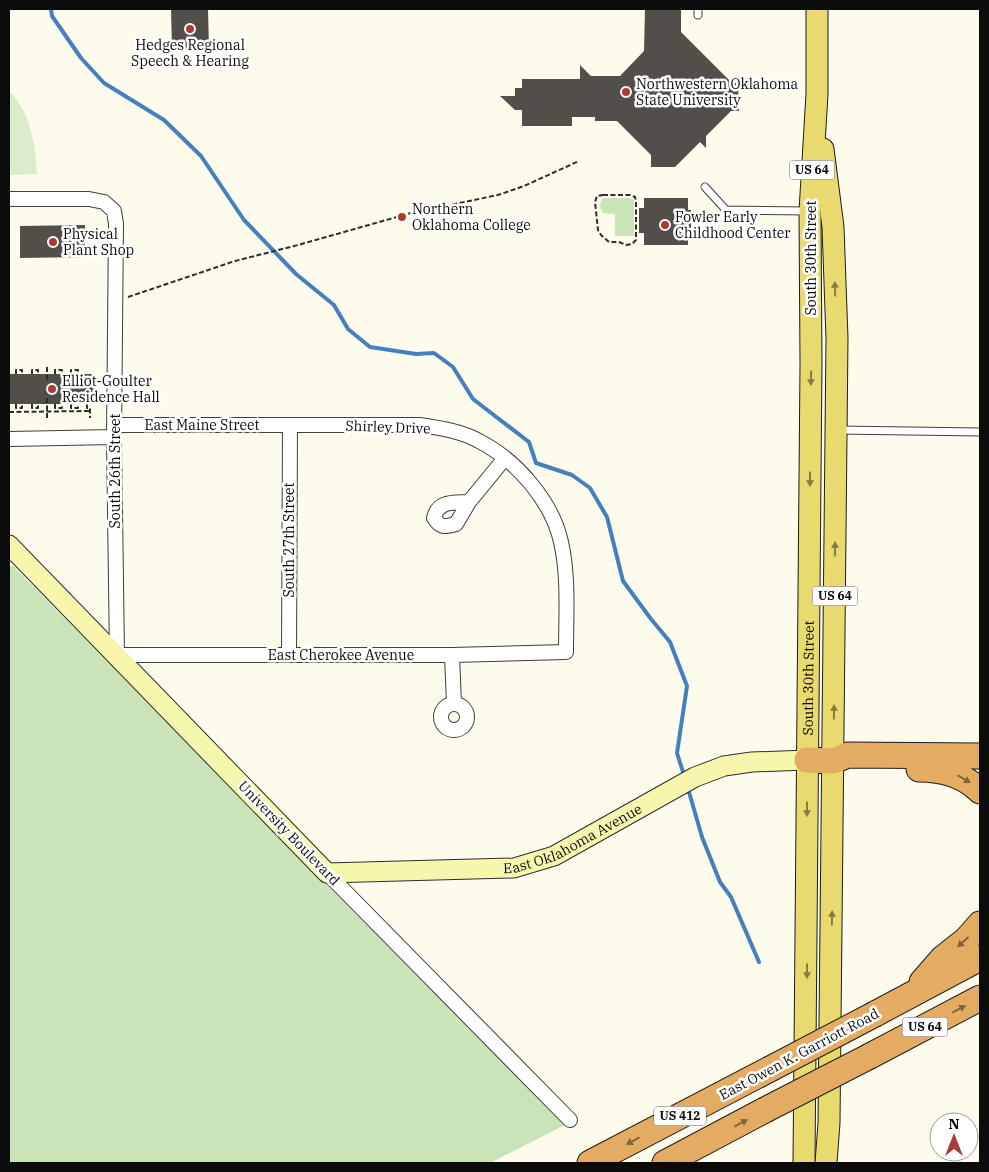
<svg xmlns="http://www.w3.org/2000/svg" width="989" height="1172" viewBox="0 0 989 1172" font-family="'IBM Plex Serif',serif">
	<rect width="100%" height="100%" fill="#fdfbeb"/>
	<path fill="#cae3b9" d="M603,198h26l5,2v36h-19v-22l-12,-1c-4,-6 -4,-9 0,-15z
		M12,565l555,559 -77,39h-481v-595z"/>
	<path fill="#dcebca" d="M9,91c22,22 26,53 28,83l-28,1z"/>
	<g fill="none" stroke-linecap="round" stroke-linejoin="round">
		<path stroke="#4580be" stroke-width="4" d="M51,9l1,7 29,42 23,25 60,37 37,36 43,64 52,54 38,31 14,24 22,18 46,7 18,-1 19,14 20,32 56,43 7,21 36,12 18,13 17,29 16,64 28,38 19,23 17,44 -10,67 6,19
			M689,792l13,45 18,45 11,15 28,65"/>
	</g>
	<path fill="#524e49" d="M171,9h37l1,40h-37z
		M645,9h36v23l51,51h6l1,28h-8l-25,25v12l-6,-6 -25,25h-24v-12l-34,-34h-22v-4h-23v9h-50v-16h-7l-15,-14h15v-8h7v-9h58v-14l11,11h29l24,-25z
		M644,198h44v12h3v23h-3v12h-44v-12h-5v-25h5z
		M85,225v32l-65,1v-32z
		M9,374h85v30h-85z"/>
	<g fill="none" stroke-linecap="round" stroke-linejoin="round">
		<g stroke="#3e3e3e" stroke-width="9">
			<path id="lane" d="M698,15v-6
				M705,187l21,23 81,1
				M838,430l142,2"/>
		</g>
		<g stroke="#3e3e3e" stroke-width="16">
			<path id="street" d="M9,199h80l15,3 10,9 2,13 -2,213 3,218h335l114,-3c0,-36 3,-75 -5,-110 -9,-41 -45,-82 -82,-101 -18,-10 -39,-13 -59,-16h-306
				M9,439l105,-2
				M469,502l-13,22c-11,3 -16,4 -22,-6 4,-18 20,-15 35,-16l36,-44
				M289,654l1,-229
				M452,655l2,49
				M441 717a13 13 0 1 1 26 0a13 13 0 1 1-26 0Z
				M327,873l243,247"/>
		</g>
		<g stroke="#2d2d2d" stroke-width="21">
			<g id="secondary">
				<path id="s1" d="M9,545l318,328 187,-5 40,-12 141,-79 29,-11 28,-4 55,-2"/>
			</g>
		</g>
		<g stroke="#1c1c1c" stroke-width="23">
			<g id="primary">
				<path d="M823,149l10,78 4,111 -8,785 -3,40"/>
				<path id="s2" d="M804,1163l7,-799 -1,-153 7,-117v-85"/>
			</g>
		</g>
		<g stroke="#1c1c1c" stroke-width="27">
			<path id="highway" d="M807,760l26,1 15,-6 132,1
				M919,769c23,0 44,5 61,22
				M922,982l21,-24 24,-19 13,-15
				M875,1014l105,-56
				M870,1056l110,-58
				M590,1163l180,-94
				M665,1163l100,-53"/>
		</g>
		<path stroke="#2d2d2d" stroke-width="2" stroke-dasharray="5 2.5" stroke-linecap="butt" d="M603,195h27l5,2 1,4v39l-4,4 -6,1 -7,-3h-10l-8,-7 -3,-5 -3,-28 2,-6z
			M128,297l107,-36 63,-16 113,-32 87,-18 26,-9 55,-25
			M47,367v13
			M16,374v-4h6v4
			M32,374v-4h6v4
			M55,374v-4h7v4
			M71,374v-4h7v4
			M47,398v20
			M16,404v4h6v-4
			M32,404v4h6v-4
			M55,404v4h7v-4
			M71,404v4h7v-4
			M87,404v4h3v10
			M9,412l81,-1"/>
		<use href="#lane" stroke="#fff" stroke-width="7"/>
		<use href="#street" stroke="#fff" stroke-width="14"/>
		<use href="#secondary" stroke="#f6f6ad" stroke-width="19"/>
		<use href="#primary" stroke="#e9da6f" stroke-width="21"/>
		<use href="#highway" stroke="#e4ac62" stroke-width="25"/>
		<g stroke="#1c1c1c" stroke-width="27" stroke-linecap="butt">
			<path id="highway-bridge" d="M770,1069l105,-55
				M765,1110l105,-54"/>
		</g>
		<use href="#highway-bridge" stroke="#e4ac62" stroke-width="25"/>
	</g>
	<defs><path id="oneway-solid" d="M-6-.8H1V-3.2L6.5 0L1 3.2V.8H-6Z" transform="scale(1.25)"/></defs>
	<g fill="#857d42">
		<use href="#oneway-solid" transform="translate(835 289) rotate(-92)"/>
		<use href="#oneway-solid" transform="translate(811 378) rotate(91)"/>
		<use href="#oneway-solid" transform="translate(810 479) rotate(90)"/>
		<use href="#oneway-solid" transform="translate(835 549) rotate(-89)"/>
		<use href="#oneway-solid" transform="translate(834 712) rotate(-89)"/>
		<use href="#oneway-solid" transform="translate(807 809) rotate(90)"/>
		<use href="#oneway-solid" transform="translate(832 918) rotate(-89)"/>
		<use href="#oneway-solid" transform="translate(807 971) rotate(90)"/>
	</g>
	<g fill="#82643b">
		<use href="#oneway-solid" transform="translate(964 779) rotate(30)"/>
		<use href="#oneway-solid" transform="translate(963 942) rotate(138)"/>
		<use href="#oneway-solid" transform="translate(959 1009) rotate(-28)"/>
		<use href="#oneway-solid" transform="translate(741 1123) rotate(-28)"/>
		<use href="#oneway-solid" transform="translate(633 1141) rotate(152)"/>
	</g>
	<g fill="#ab3b33" stroke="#fff" stroke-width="2">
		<circle cx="190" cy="29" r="5"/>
		<circle cx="626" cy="92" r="5"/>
		<circle cx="402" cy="217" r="5"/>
		<circle cx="665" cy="225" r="5"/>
		<circle cx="53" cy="242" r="5"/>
		<circle cx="52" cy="389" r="5"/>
	</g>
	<g text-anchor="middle" stroke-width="5" stroke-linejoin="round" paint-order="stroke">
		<g fill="#fff" stroke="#545454" stroke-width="1">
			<rect x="789.5" y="160.5" width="45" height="19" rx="4"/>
			<rect x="812.5" y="586.5" width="45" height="19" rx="4"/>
			<rect x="902.5" y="1017.5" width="45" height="19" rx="4"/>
			<rect x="654" y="1106.5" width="52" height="19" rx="4"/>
		</g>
		<g font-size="12" font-weight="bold" fill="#0b0b0b">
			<text x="812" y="174">US 64</text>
			<text x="835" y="600">US 64</text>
			<text x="925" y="1031">US 64</text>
			<text x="680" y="1120">US 412</text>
		</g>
		<g font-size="14" fill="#0b0b0b" stroke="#fff" text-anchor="start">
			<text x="190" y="50" text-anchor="middle">Hedges Regional<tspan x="190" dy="16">Speech &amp; Hearing</tspan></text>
			<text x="636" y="89">Northwestern Oklahoma<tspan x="636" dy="16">State University</tspan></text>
			<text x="412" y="214">Northern<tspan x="412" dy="16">Oklahoma College</tspan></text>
			<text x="675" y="222">Fowler Early<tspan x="675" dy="16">Childhood Center</tspan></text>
			<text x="63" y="239">Physical<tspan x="63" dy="16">Plant Shop</tspan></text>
			<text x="62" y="386">Elliot-Goulter<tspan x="62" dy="16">Residence Hall</tspan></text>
		</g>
		<g font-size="14" fill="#0b0b0b" stroke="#fff">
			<text transform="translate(811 258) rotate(-90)" y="5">South 30th Street</text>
			<text x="202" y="430">East Maine Street</text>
			<text transform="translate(388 427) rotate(2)" y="5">Shirley Drive</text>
			<text transform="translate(115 471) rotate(-90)" y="5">South 26th Street</text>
			<text transform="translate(289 540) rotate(-90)" y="5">South 27th Street</text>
			<text x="341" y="660">East Cherokee Avenue</text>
			<text dy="5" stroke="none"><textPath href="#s2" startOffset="485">South 30th Street</textPath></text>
			<text transform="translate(289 833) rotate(46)" y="5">University Boulevard</text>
			<text dy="5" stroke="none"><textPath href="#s1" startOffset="709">East Oklahoma Avenue</textPath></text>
			<text transform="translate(799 1054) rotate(-28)" y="5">East Owen K. Garriott Road</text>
		</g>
	</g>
	<rect width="989" height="1172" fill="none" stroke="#0b0b0b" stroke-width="20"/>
	<g transform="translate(954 1137)"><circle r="24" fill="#ffffff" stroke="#9d9d9d"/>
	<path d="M0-4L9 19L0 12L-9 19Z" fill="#ab3b33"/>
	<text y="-8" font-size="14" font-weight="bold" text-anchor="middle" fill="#0b0b0b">N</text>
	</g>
</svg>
